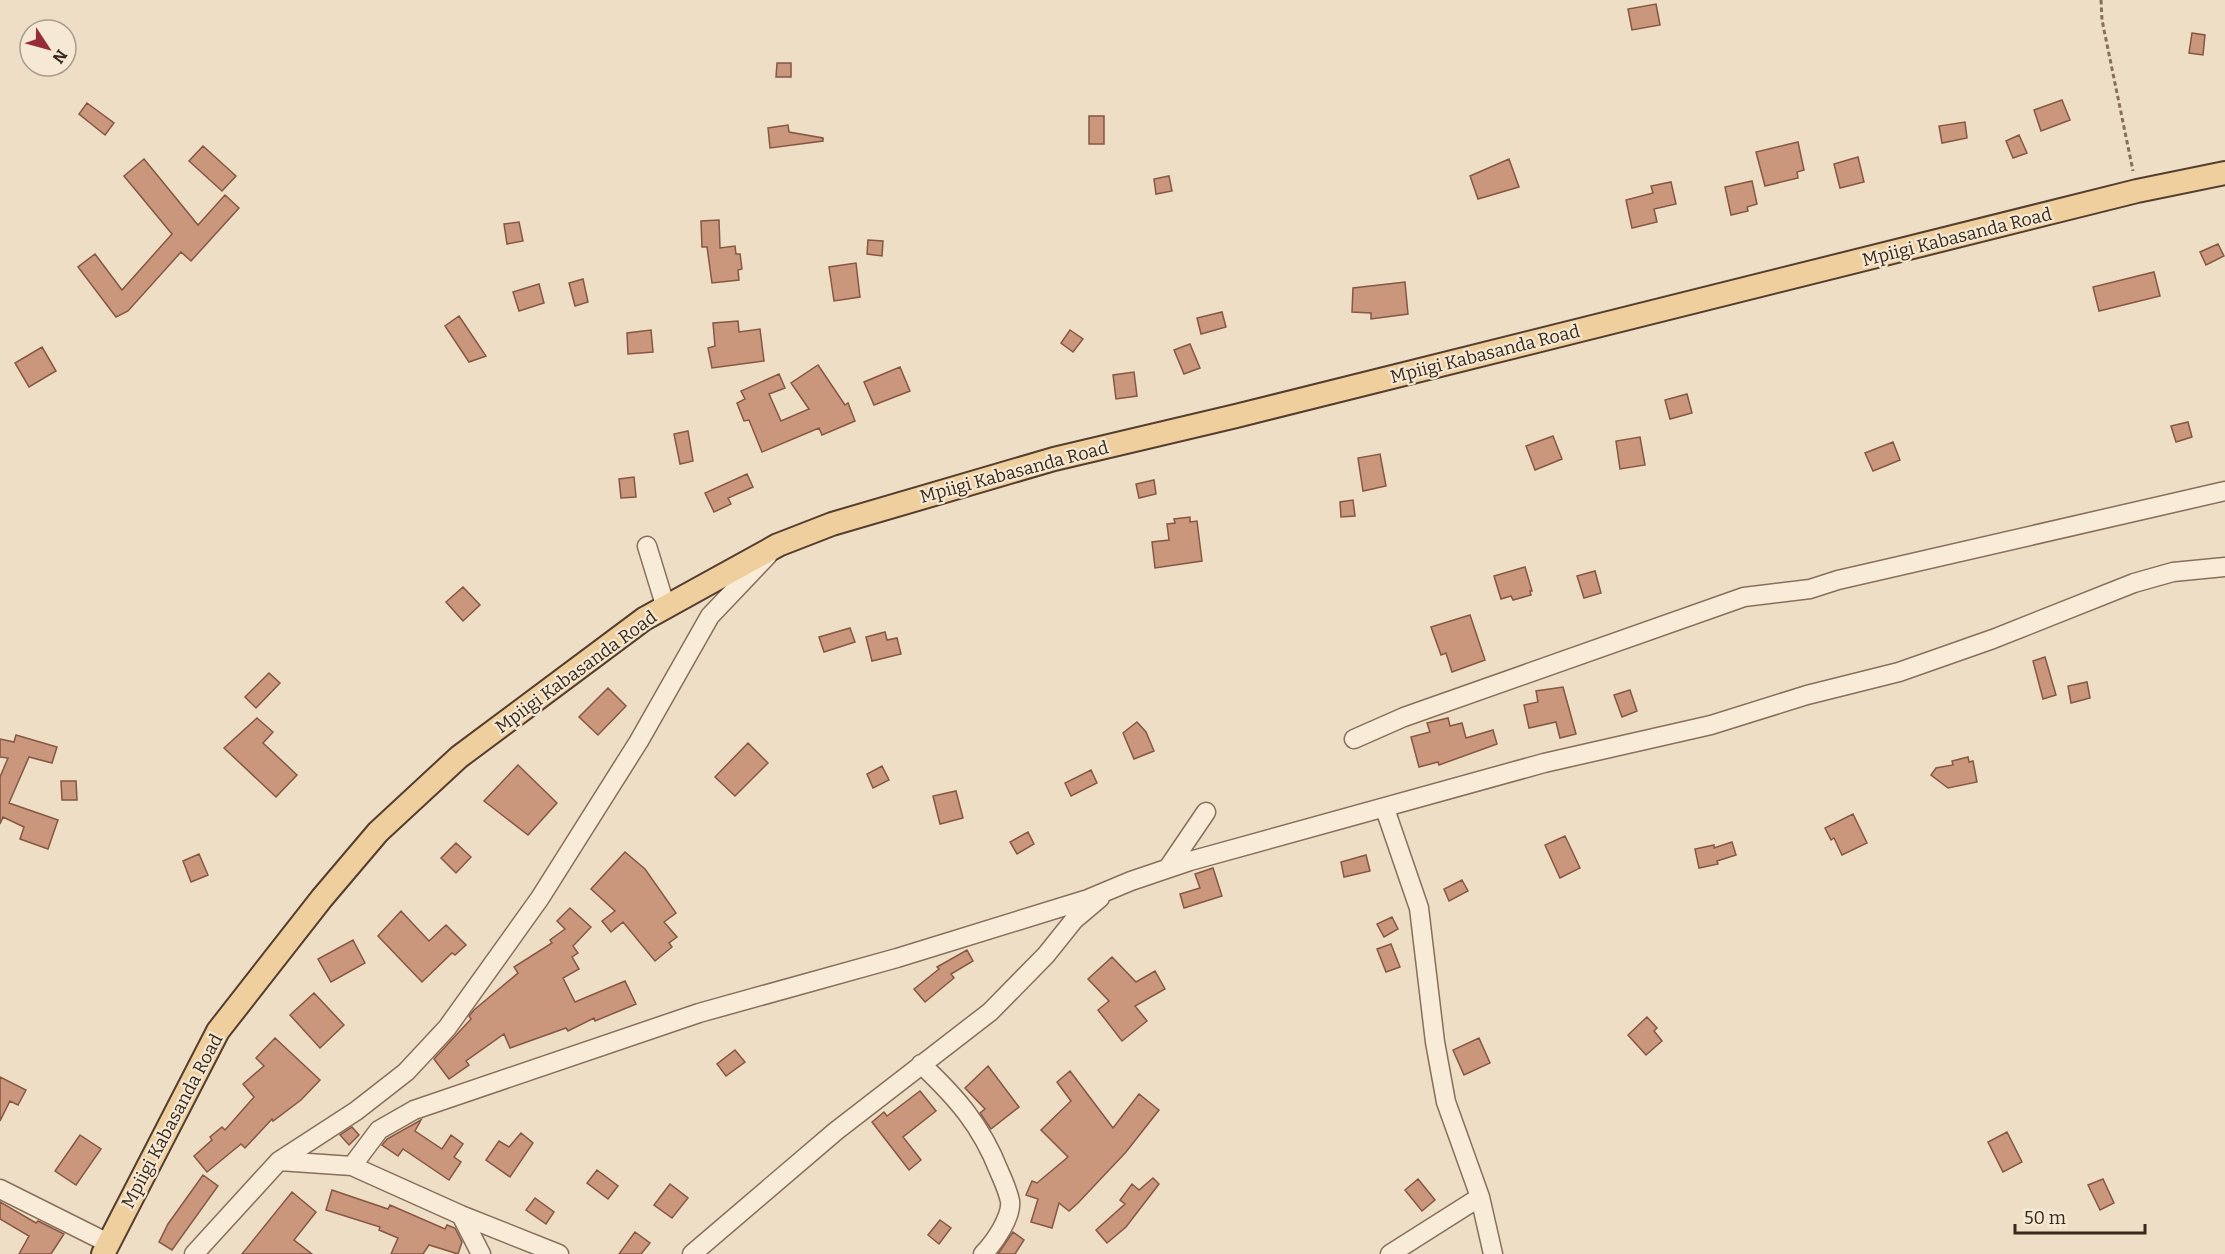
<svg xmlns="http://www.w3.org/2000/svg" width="2225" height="1254" viewBox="0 0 2225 1254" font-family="Bitter,serif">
	<rect width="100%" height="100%" fill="#eddec5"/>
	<path fill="#ca967c" stroke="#865742" stroke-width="1.5" d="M1656,4l4,21 -28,5 -4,-21z
		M2192,33l13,2 -2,20 -14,-2z
		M777,63h14v14h-15z
		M2062,100l8,20 -29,11 -7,-21z
		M87,103l27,20 -9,12 -26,-21z
		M1089,116h15v28h-15z
		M1965,122l2,16 -25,5 -3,-17z
		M788,125l1,7 34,6v3l-53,7 -2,-20z
		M2019,135l8,18 -14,5 -7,-17z
		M1798,142l6,28 -7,2 1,6 -33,8 -9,-34z
		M203,146l33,30 -14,15 -33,-30z
		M1858,157l6,25 -24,6 -6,-24z
		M144,159l54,66 27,-30 14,13 -48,53 -10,-9 -53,59 -12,6 -38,-50 17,-13 27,36 50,-56 -48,-58z
		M1509,159l10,28 -41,12 -8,-23z
		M1169,176l3,15 -16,3 -2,-15z
		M1752,181l5,23 -10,3 1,4 -17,4 -6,-28z
		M1671,182l5,22 -22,5 3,13 -25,6 -6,-28 27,-7 -2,-7z
		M719,220l1,28 15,-2 1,8h4l2,15 -4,1 1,10 -27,3 -5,-36h-5l-1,-26z
		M519,222l4,19 -16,3 -3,-20z
		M868,240l15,1 -1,15 -15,-2z
		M2218,244l6,12 -18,9 -6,-13z
		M856,263l4,34 -26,4 -5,-34z
		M2154,272l6,24 -61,15 -6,-24z
		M583,279l5,23 -13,4 -6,-23z
		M1405,282l3,32 -37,5v-6l-19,-1 1,-24z
		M539,284l5,19 -25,8 -6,-19z
		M1222,312l4,15 -25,7 -4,-16z
		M459,316l27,40 -17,6 -24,-36z
		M738,321l1,11 21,-3 4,32 -52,7 -4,-20 7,-2 -2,-23z
		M651,330l2,22 -25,2 -1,-21z
		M1070,330l13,9 -10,13 -12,-9z
		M1190,344l10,24 -16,6 -10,-24z
		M42,347l14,24 -27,16 -14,-24z
		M818,365l27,40 3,-2 7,18 -33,14 -3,-7 -57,24 -13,-32 -5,1 -7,-18 8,-4 -4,-8 38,-17 6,14 -16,6 12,27 28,-12 -18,-26z
		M900,367l10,24 -36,14 -10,-23z
		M1134,372l3,24 -21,3 -3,-24z
		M1687,394l5,19 -22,6 -5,-19z
		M2188,422l4,15 -16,5 -5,-16z
		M688,431l5,30 -13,3 -6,-30z
		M1553,436l9,23 -27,11 -9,-24z
		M1640,437l5,28 -25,4 -4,-28z
		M1893,442l7,18 -27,11 -8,-18z
		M1380,454l6,32 -23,5 -5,-33z
		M747,474l6,13 -25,11 3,6 -17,8 -9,-19z
		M634,477l2,20 -15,1 -2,-19z
		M1154,480l2,14 -17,4 -3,-14z
		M1353,500l2,16 -14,1 -1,-15z
		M1190,517v5l7,-1 5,40 -47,7 -3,-26 17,-2 -2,-16 8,-1 -1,-4z
		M1525,567l7,24h-2l1,4 -18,5 -2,-4 -10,3 -7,-23z
		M1595,571l6,22 -17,5 -7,-22z
		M463,587l17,18 -17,16 -17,-19z
		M1470,615l15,45 -33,12 -6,-19 -5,2 -10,-28z
		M850,628l5,14 -31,10 -5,-15z
		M885,632l2,8 10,-2 4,16 -29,7 -6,-24z
		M2045,657l11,38 -13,4 -10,-38z
		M269,673l11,10 -24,25 -11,-11z
		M2087,682l3,16 -19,5 -3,-17z
		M1563,687l13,47 -16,4 -4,-16 -27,6 -5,-23 14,-3 -2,-11z
		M608,688l18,18 -28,29 -19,-18z
		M1630,690l7,21 -15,6 -8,-22z
		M257,718l16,14 -10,11 34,32 -21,22 -52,-49z
		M1448,718l2,8 12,-3 4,15 27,-8 4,14 -58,21 -1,-3 -19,5 -8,-30 19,-5 -3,-9z
		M1137,722l9,10 8,19 -20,8 -11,-26z
		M16,735l41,12 -5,16 -23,-6 -20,46 49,17 -10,29 -28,-10 4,-12 -21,-10 -3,7v-47l8,-19 -8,-1v-18l14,3z
		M748,743l20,20 -33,33 -20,-19z
		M1968,757l1,5 4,-1 4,21 -29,6 -17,-13 5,-7 17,-3 -1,-4z
		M518,765l39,38 -29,32 -44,-34z
		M882,766l7,14 -16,8 -6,-14z
		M1091,770l6,13 -26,13 -6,-13z
		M61,781h15l1,19h-15z
		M956,791l7,27 -23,6 -7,-28z
		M1853,814l14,29 -25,12 -8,-17 -3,2 -6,-12z
		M1028,832l6,12 -17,10 -7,-12z
		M1565,836l15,32 -20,10 -15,-33z
		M1732,842l4,13 -19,6 1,3 -19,4 -4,-19 19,-4v3z
		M456,843l15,14 -15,16 -15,-15z
		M625,852l20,17 31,44 -12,9 13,15 -8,6 3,4 -17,14 -32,-39 -12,10 -9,-11 13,-10 -24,-22z
		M199,854l9,21 -17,7 -8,-21z
		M1366,855l4,16 -26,6 -3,-15z
		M1213,868l9,28 -38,12 -4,-14 20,-6 -5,-14z
		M1462,880l6,11 -19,10 -5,-12z
		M570,908l21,19 -18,19 5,7 -6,4 7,12 -16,9 12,24 50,-21 11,23 -41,17 -1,-3 -26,13 -2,-3 -56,20 -6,-14 -38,27 3,4 -20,14 -15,-20 37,-40 -2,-3 5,-6 44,-37 -4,-6 38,-24 -2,-3 15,-11 -8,-8z
		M401,911l28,30 17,-16 20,20 -11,10 -3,-2 -30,29 -44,-46z
		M1392,917l6,12 -14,8 -7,-13z
		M353,940l12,23 -34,19 -13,-23z
		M1391,944l9,23 -14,5 -9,-23z
		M967,950l6,11 -22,13 3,4 -29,24 -11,-13 25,-20 -2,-2z
		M1112,957l24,25 19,-11 10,18 -30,17 12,15 -25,20 -24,-31 11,-9 -21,-22z
		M314,993l30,32 -24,23 -30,-33z
		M1647,1017l10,11 -3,3 8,10 -16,14 -18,-20z
		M275,1038l45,42 -19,20 -28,21 -1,-2 -27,29 -4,-4 -34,28 -13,-16 18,-16 -2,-3 12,-10 3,3 29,-33 -11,-13 21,-18 -8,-8z
		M1479,1038l11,25 -26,12 -11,-25z
		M735,1050l10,12 -19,14 -9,-12z
		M988,1066l31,41 -28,22 -11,-16 5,-4 -20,-21z
		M1070,1071l43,57 26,-34 20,16 -33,42 -48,51 -9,8 -10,-8 -7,25 -21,-6 7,-23 -12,-4 6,-14 5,2 31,-26 -27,-27 30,-29 -14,-19z
		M0,1077l26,13 -8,15 -8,-4 -10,20z
		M920,1091l16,20 -33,26 18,23 -12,10 -37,-48 12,-10 3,4z
		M421,1120l-6,11 27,18 9,-14 12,9 -9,13 7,5 -12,18 -46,-31 -5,7 -16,-11 5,-6z
		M352,1127l7,8 -10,10 -9,-10z
		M2007,1132l15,30 -19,10 -15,-30z
		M521,1133l12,10 -23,34 -24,-17 13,-19 10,6z
		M80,1135l21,14 -25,36 -21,-14z
		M597,1170l21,16 -10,13 -21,-16z
		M203,1175l15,11 -46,64 -13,-8 9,-18z
		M1153,1178l6,6 -33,43 -19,16 -11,-13 29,-26 -5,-4 12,-16 7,6z
		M1418,1179l17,21 -13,11 -17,-21z
		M2103,1179l11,24 -14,7 -12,-25z
		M670,1184l18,14 -16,20 -18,-13z
		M332,1190l56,19 2,-4 55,24 2,-4 8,3 7,14 -4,12 -29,-9 -6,9h-32l7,-16 -19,-8 1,-3 -54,-17z
		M292,1192l24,20 -22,28 18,14h-70z
		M535,1198l19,14 -8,12 -20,-14z
		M0,1202l36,21 2,-2 26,13 -13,20h-32l10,-18 -29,-17z
		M940,1220l11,8 -12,16 -11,-9z
		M635,1232l15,11 -9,11h-22z
		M1013,1232l11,8 -9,14h-17z"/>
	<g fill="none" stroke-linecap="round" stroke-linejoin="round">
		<g stroke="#886f5b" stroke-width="21">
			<path id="minor" d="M647,546l19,62
				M1354,739l50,-22 340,-120 66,-8 28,-9 387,-89
				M1385,809l34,99 16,134 11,60 34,95 13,57
				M1168,868l38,-56
				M921,1064c35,33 60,61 78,107 4,9 9,20 11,30 2,16 -16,42 -27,53
				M279,1161l73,5 109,49 98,39
				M352,1166l27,-36 35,-20 285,-97 198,-55 191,-59 43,-18 59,-20 354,-98 167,-38 96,-30 92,-23 94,-33 141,-56 39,-11 52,-5
				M0,1189l108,54
				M461,1215l20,39
				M194,1254l85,-93 77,-50 50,-39 41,-44 93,-130 99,-157 71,-125 58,-61
				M692,1254l144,-123 154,-119 56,-57 28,-35 26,-22
				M1390,1254l90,-57"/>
		</g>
		<g stroke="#553e30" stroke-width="26">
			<path id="major" d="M103,1254l115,-223 104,-133 56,-66 81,-75 185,-138 134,-74 54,-21 222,-65 182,-43 901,-225 88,-18"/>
		</g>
		<path stroke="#886f5b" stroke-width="3" stroke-dasharray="4.5 3" stroke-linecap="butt" d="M2101,0l1,20 31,151"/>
		<use href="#minor" stroke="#f8ecd8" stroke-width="18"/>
		<use href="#major" stroke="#efcf9e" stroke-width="22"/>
	</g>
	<g text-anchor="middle" stroke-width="4.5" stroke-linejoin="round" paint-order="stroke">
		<g font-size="18" fill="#38291f" stroke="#f5e9d4">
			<text transform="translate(1957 237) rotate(-14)" y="6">Mpiigi Kabasanda Road</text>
			<text transform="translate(1485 354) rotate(-14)" y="6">Mpiigi Kabasanda Road</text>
			<text transform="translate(1014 472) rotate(-15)" y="6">Mpiigi Kabasanda Road</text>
			<text transform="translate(576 672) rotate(-36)" y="6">Mpiigi Kabasanda Road</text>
			<text transform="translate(172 1121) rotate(-62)" y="6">Mpiigi Kabasanda Road</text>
		</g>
	</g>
	<g transform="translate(48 48) rotate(126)"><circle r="28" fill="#f5e9d4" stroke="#a99c8c" stroke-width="1.5"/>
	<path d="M0-4.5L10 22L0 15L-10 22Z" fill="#952d37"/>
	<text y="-9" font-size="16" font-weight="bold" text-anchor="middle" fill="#38291f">N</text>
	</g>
	<path d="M2015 1224v9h130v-9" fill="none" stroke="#38291f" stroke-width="3"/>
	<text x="2024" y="1224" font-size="18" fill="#38291f" stroke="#f5e9d4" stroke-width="4.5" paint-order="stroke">50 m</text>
</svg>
